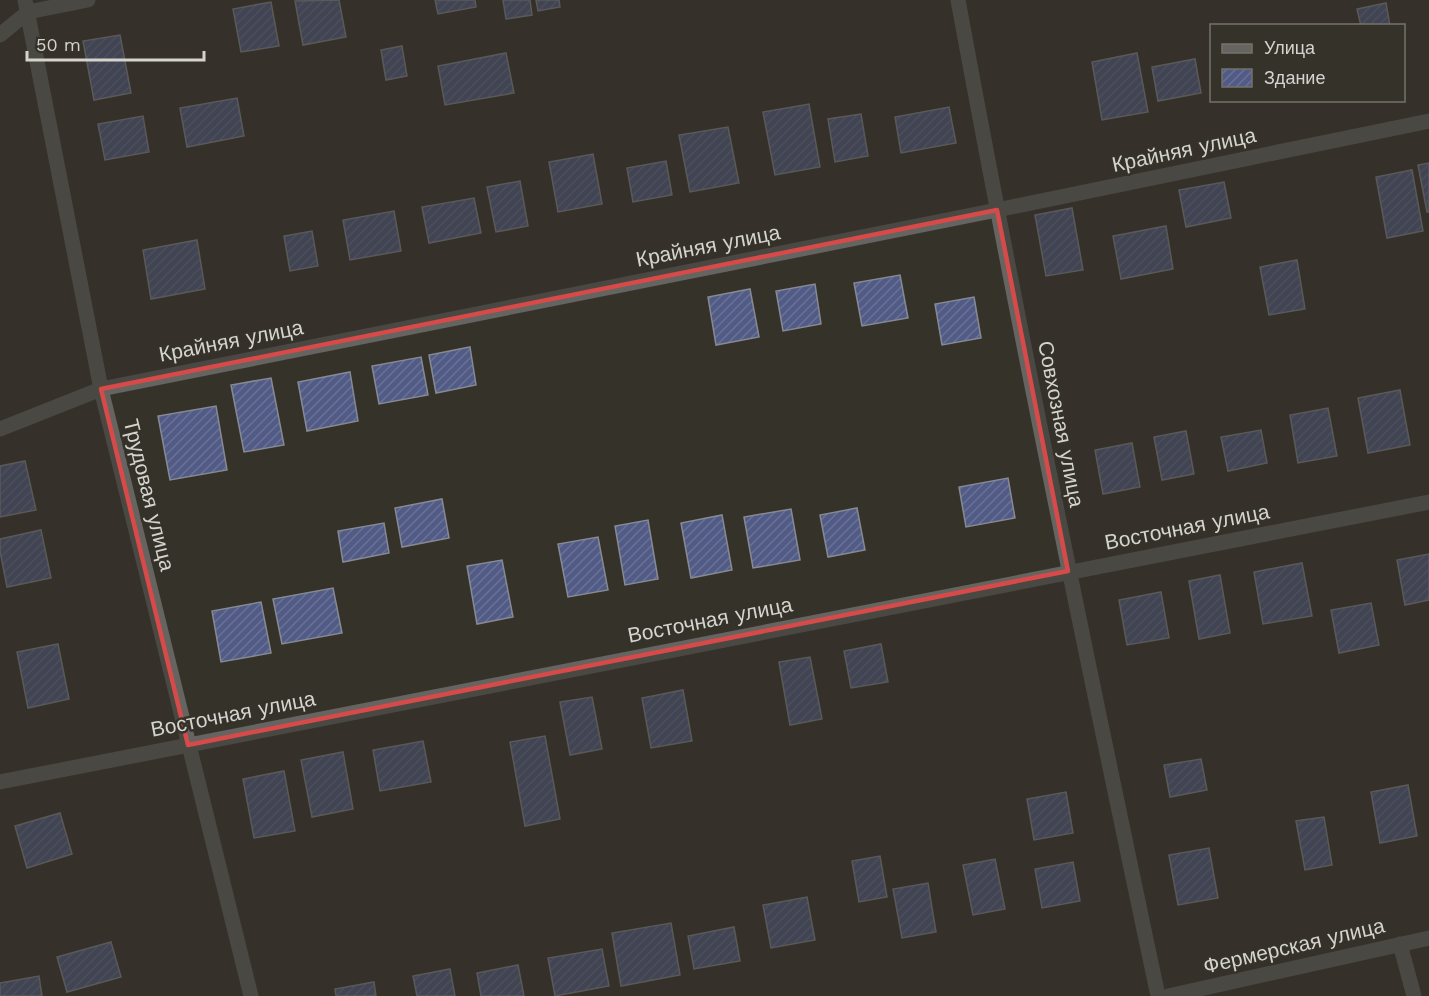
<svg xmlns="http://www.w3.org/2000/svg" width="1429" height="996" viewBox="0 0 1429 996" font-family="'Work Sans',sans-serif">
	<defs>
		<pattern id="building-hatch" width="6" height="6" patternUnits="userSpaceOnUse" patternTransform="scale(1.5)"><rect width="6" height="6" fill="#515b86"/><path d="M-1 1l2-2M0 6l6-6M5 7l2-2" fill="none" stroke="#697296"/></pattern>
	</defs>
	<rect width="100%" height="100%" fill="#35322a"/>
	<path fill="url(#building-hatch)" stroke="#878a93" stroke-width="1.5" d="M339,0l7,37 -43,8 -8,-44z
		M435,0h40l1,7 -38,7z
		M503,0h27l2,15 -26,4z
		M536,0h23l1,7 -22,4z
		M271,2l8,44 -38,6 -8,-43z
		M1386,3l4,23h-29l-4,-17z
		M120,35l11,58 -37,7 -11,-59z
		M402,46l5,30 -21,4 -5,-30z
		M506,53l8,40 -69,12 -7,-39z
		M1137,53l11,59 -46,8 -10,-58z
		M1195,59l6,34 -43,8 -6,-34z
		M237,98l7,38 -57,11 -7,-39z
		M809,104l11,63 -45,8 -12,-63z
		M949,107l7,36 -55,10 -6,-36z
		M861,114l7,42 -33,6 -7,-43z
		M143,116l6,36 -44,8 -7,-36z
		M728,127l11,56 -49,9 -11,-57z
		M593,154l9,50 -44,8 -9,-50z
		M666,161l6,34 -39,7 -6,-34z
		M1429,163v49h-2l-9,-47z
		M1412,170l11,61 -36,7 -11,-61z
		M520,181l8,45 -32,6 -9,-45z
		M1224,182l7,36 -45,9 -7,-37z
		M474,198l7,35 -52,10 -7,-36z
		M1072,208l11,62 -37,6 -11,-61z
		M394,211l7,40 -51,9 -7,-40z
		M1166,226l7,43 -52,10 -8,-43z
		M312,231l6,35 -28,5 -6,-35z
		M197,240l8,49 -54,10 -8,-49z
		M1297,260l8,49 -36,6 -9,-48z
		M900,275l8,43 -46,8 -8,-43z
		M815,284l6,40 -38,7 -7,-40z
		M750,289l9,48 -43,8 -8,-48z
		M974,297l7,41 -39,7 -7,-41z
		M470,347l6,38 -40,8 -7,-38z
		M421,357l7,38 -49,9 -7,-38z
		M350,372l8,49 -51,10 -9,-49z
		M271,378l13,67 -40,7 -13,-67z
		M1400,390l10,55 -42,8 -10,-55z
		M216,406l11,64 -57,10 -12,-64z
		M1328,408l9,48 -39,7 -8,-48z
		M1261,430l6,33 -39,8 -7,-34z
		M1186,431l8,43 -32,6 -8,-43z
		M1132,443l8,44 -37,7 -8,-44z
		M25,461l11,49 -36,7v-51z
		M1008,478l7,40 -49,9 -7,-40z
		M442,499l7,39 -47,9 -7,-39z
		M857,508l8,42 -37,7 -8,-42z
		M791,509l9,51 -47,8 -9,-51z
		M722,515l10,55 -41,8 -10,-55z
		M648,520l10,59 -33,6 -10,-59z
		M384,523l5,30 -46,9 -5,-31z
		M41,530l10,48 -44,9 -7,-36v-12z
		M598,537l10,53 -40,7 -10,-53z
		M1429,554v46l-24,5 -8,-45z
		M502,560l11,57 -36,7 -10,-58z
		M1302,563l10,53 -49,8 -9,-52z
		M1220,575l10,58 -31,6 -10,-58z
		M333,588l9,45 -60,11 -9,-45z
		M1161,592l8,46 -42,7 -8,-45z
		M261,602l10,51 -50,9 -9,-51z
		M1371,603l8,42 -40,8 -8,-43z
		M58,644l11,55 -41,9 -11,-56z
		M881,644l7,38 -37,6 -7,-37z
		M810,657l12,62 -32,6 -11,-63z
		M683,690l9,51 -41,7 -9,-50z
		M592,697l10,52 -32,6 -10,-53z
		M545,736l15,83 -35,7 -15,-84z
		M423,741l8,41 -51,9 -7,-41z
		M343,752l10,57 -41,8 -11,-57z
		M1201,759l6,31 -37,7 -6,-32z
		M284,771l11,60 -41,7 -11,-59z
		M1408,785l9,51 -37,7 -9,-51z
		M1066,792l7,41 -39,7 -7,-41z
		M60,813l12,41 -45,14 -12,-42z
		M1324,817l8,48 -27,5 -9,-49z
		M1209,848l9,50 -40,7 -9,-50z
		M880,856l7,41 -28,5 -7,-41z
		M995,859l10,50 -32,6 -10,-50z
		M1073,862l7,39 -38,7 -7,-39z
		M928,883l8,49 -34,6 -9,-49z
		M807,897l8,43 -44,8 -8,-43z
		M671,923l9,52 -59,11 -9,-53z
		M734,927l6,34 -46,8 -6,-33z
		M111,942l10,35 -54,15 -10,-35z
		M602,949l7,37 -54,10 -7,-38z
		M518,965l6,31h-43l-4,-23z
		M450,969l5,27h-38l-4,-20z
		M39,976l3,20h-42v-13z
		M374,982l2,14h-40l-1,-7z"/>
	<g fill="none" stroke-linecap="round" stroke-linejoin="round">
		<path stroke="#656460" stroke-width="15" d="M25,0l76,389 150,607
			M958,0c61,333 130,665 200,996
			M0,35l28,-23 60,-12
			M0,429l101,-40 896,-179 432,-89
			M0,782l1429,-280
			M1400,944l14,52
			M1168,996l261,-58"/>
	</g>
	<path d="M0 0H1429V996H0ZM997,210l71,361 -880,174 -87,-356z" fill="#35322a" fill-opacity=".55" fill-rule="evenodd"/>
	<path fill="none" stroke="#d64a49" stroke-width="4.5" stroke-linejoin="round" d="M997,210l71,361 -880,174 -87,-356z"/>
	<g text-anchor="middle" stroke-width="5" stroke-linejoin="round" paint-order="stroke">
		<g font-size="21" fill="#d5d3ce" stroke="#35322a">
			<text transform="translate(1184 150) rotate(-12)" y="7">Крайняя улица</text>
			<text transform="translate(708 246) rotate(-11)" y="7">Крайняя улица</text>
			<text transform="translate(231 341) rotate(-11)" y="7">Крайняя улица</text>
			<text transform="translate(1061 424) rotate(79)" y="7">Совхозная улица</text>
			<text transform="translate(149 495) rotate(76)" y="7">Трудовая улица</text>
			<text transform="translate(1187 527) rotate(-11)" y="7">Восточная улица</text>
			<text transform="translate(710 620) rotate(-11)" y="7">Восточная улица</text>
			<text transform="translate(233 714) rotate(-11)" y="7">Восточная улица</text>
			<text transform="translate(1294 946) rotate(-13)" y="7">Фермерская улица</text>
		</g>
	</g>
	<rect x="1210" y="24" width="195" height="78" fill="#35322a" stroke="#75726c" stroke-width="1.5"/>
	<rect x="1222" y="44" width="30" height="9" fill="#656460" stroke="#75726c" stroke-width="1.5"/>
	<text x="1264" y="54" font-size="18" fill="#d5d3ce">Улица</text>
	<rect x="1222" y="69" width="30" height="18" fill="url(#building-hatch)" stroke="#75726c" stroke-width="1.5"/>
	<text x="1264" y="84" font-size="18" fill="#d5d3ce">Здание</text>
	<path d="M27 51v9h177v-9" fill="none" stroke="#d5d3ce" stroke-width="3"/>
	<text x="36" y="51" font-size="18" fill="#d5d3ce" stroke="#35322a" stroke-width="4.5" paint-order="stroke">50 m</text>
</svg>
